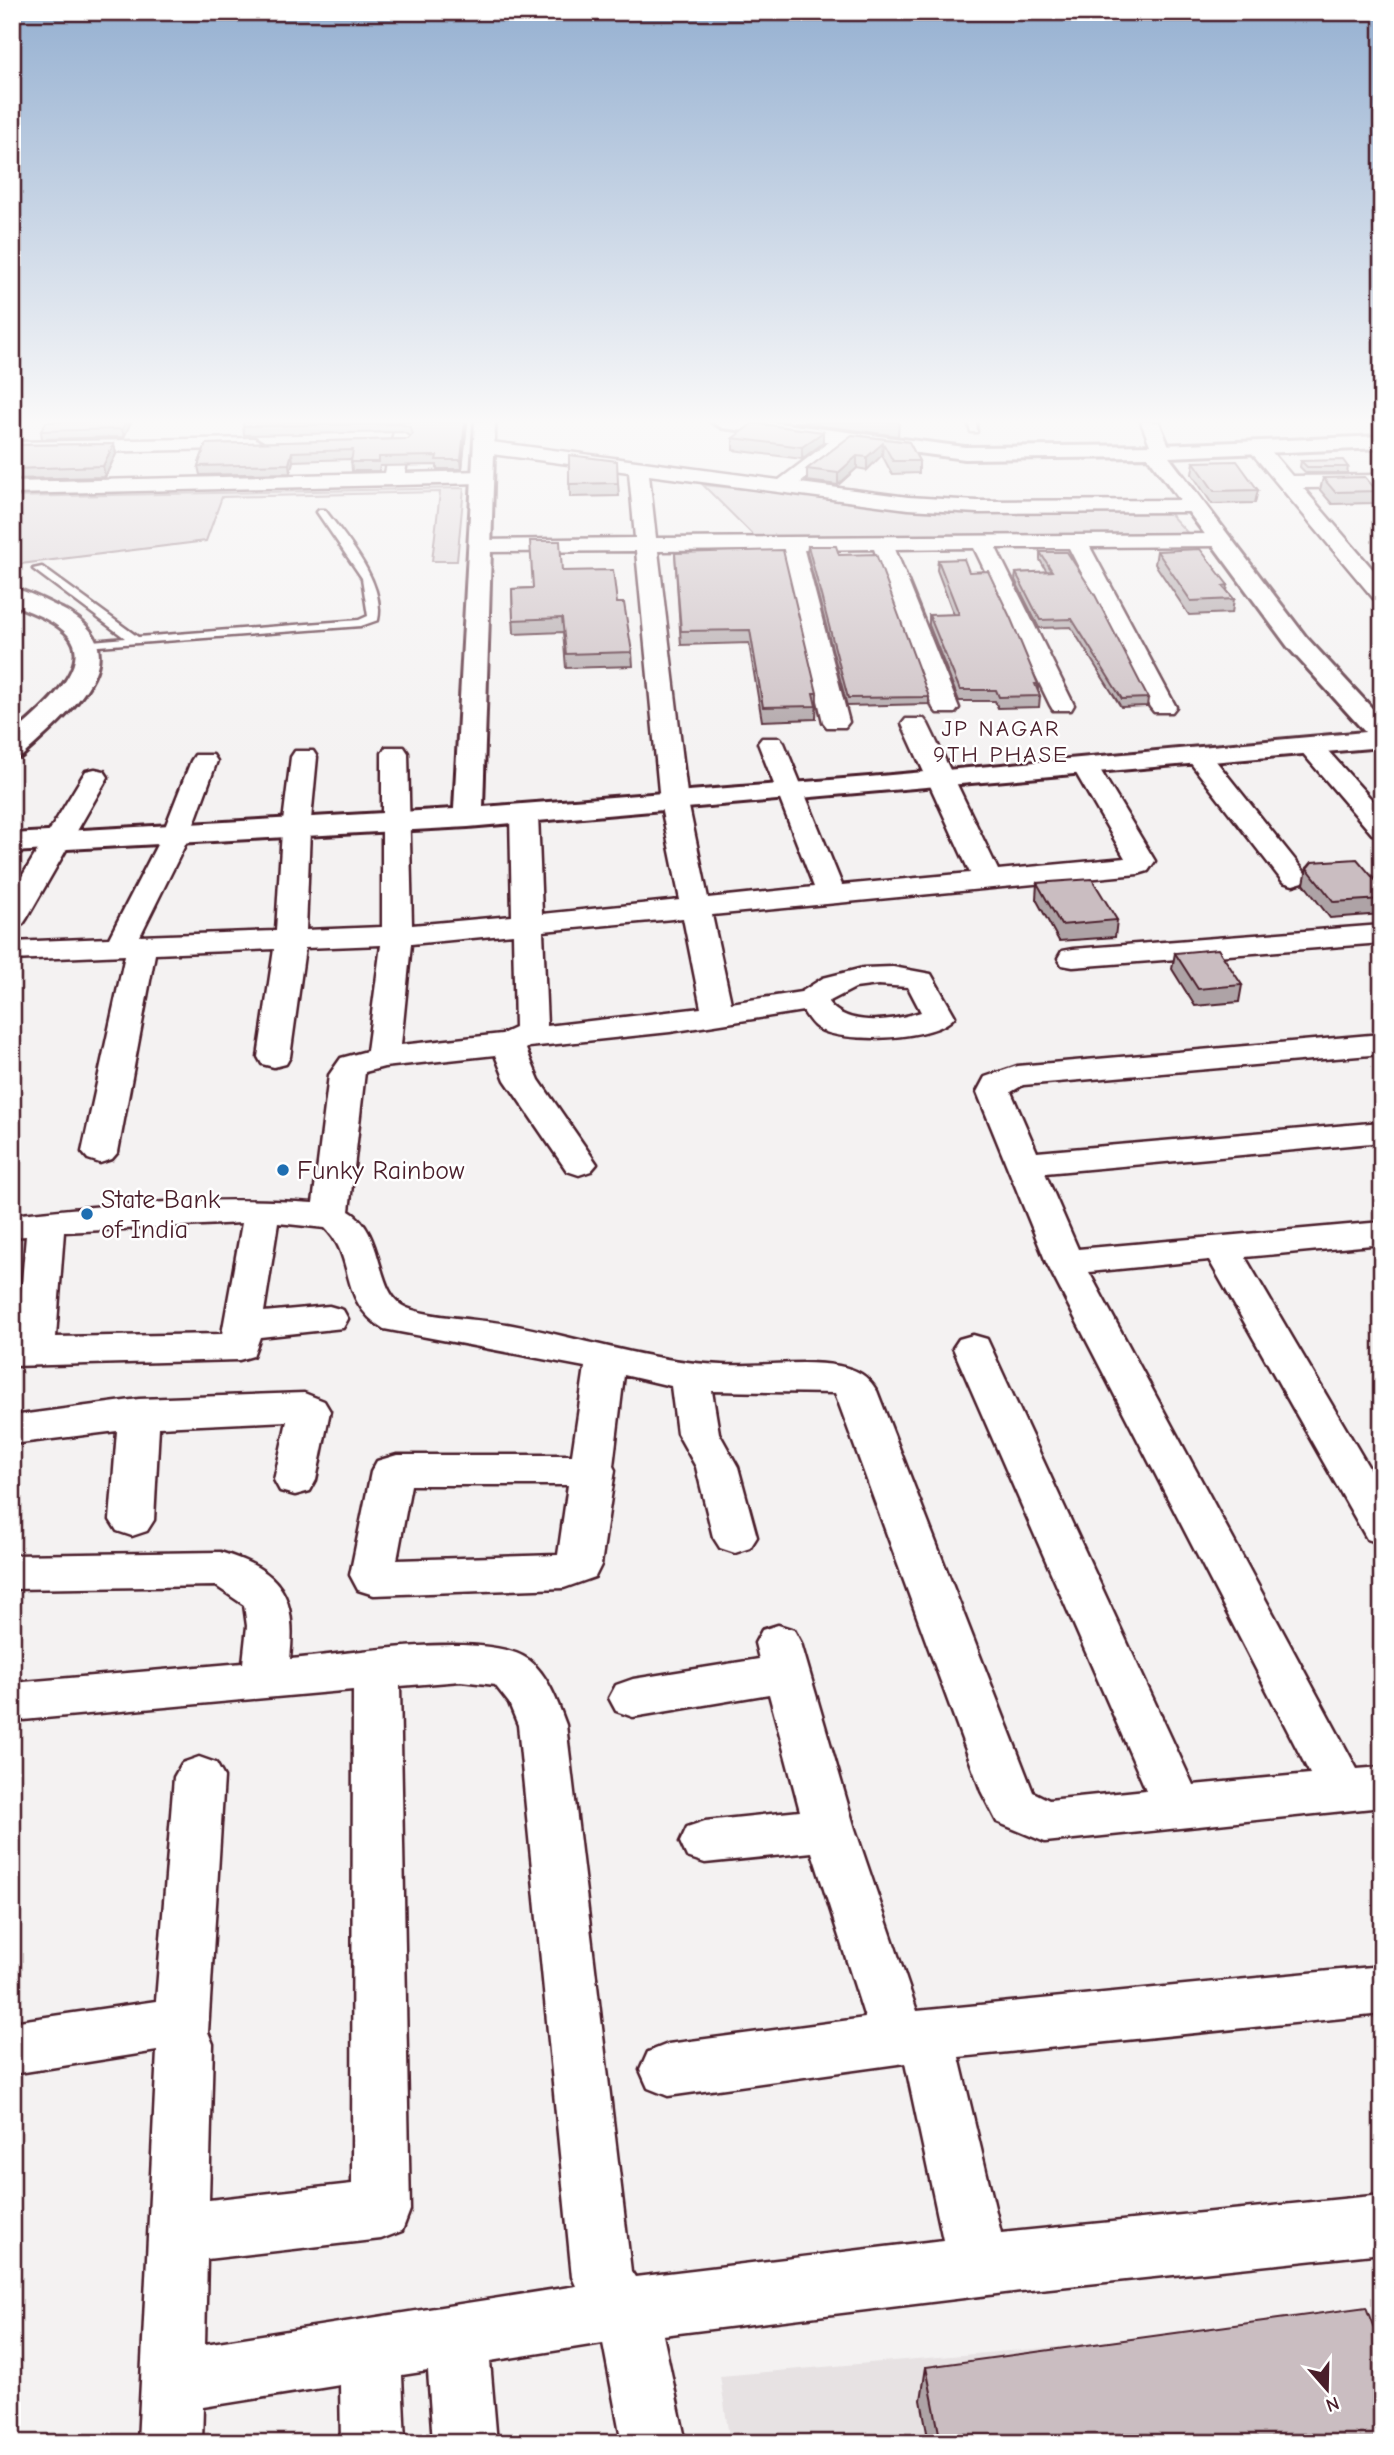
<svg xmlns="http://www.w3.org/2000/svg" width="1394" height="2455" viewBox="0 0 1394 2455" font-family="'Comic Neue',sans-serif">
	<rect width="100%" height="100%" fill="#f4f2f2"/>
	<filter id="ink" filterUnits="userSpaceOnUse"><feTurbulence type="fractalNoise" baseFrequency=".0143" numOctaves="2"/><feDisplacementMap in="SourceGraphic" scale="14" xChannelSelector="R" yChannelSelector="G"/><feConvolveMatrix kernelMatrix="1 2 1 2 8 2 1 2 1" color-interpolation-filters="sRGB"/></filter>
	<g filter="url(#ink)">
		<path fill="#e7e2e3" d="M1382,2309v134h-652l-10,-67 417,-36z"/>
		<path fill="#dbd2d5" stroke="#927880" stroke-width="2" d="M703,485l232,23 234,5 27,29 -435,1z
			M464,488l-7,73h-25l8,-69 -218,5 -16,44 -194,24v-68z"/>
		<g fill="none" stroke-linecap="round" stroke-linejoin="round">
			<g stroke="#4a1f2b" stroke-width="5">
				<path id="lane" d="M968,422h8l1,10h-6z
					M319,510h6c21,28 61,73 53,110l-17,6 -276,21 -6,-3 2,-2 44,-4 -92,-69 9,-2 96,70 221,-17 9,-4 -6,-38 -45,-66z"/>
			</g>
			<g stroke="#4a1f2b" stroke-width="5">
				<path id="street" d="M396,422h18l-9,51 77,-2 10,6 -10,6 -470,11v-12l373,-9z
					M1141,422h18l12,29 -3,4h-14z
					M845,433l10,6 -3,4 -52,40 108,14 69,4 217,-1 10,6 -10,6 -217,1 -69,-4 -259,-34 7,63 562,-4 11,6 -11,6 -128,1 86,160 -4,5h-18l-4,-5 -81,-159h-73l78,157 -3,5h-18l-3,-5 -76,-157 -79,1 64,159 -4,5h-18l-4,-5 -59,-159 -70,1 45,172 -4,5h-18l-4,-5 -40,-172 -125,1 30,251 20,96 106,-11 -56,-144 4,-5h18l4,5 58,142 128,-12 -68,-149 4,-5h18l4,5 70,146 127,-12 -52,-90 4,-6h18l4,6 56,93 -7,10 -10,3 -426,41 19,88 70,-11 22,-14 40,-10 30,-1 38,7 24,42c-17,25 -114,28 -138,12 -6,-4 -10,-11 -14,-17l-133,21 -141,15 -3,2 13,31 58,84 -6,7 -12,4 -12,-4 -62,-91 -10,-25 -111,12 -19,5 -16,139c37,22 25,84 58,97 24,10 73,11 100,16 71,13 143,38 215,41 38,2 80,-6 117,1 19,4 28,9 38,25l156,401 16,8 97,-10 -193,-442 6,-9 14,-4 14,4 206,446 117,-11 -264,-512 -69,-170 8,-15 32,-11 365,-32v20l-359,31 -12,7 26,60 345,-30v20l-337,31 33,76 304,-27v22l-137,13 137,233v54l-15,-5 -158,-279 -120,12 268,497 25,-2v40l-337,35 -48,-20 -16,-31 -146,-398 -123,-2 7,42 19,34 19,70 -7,11 -15,5 -15,-5 -7,-11 -17,-70 -19,-34 -6,-47 -47,-11 -11,91 2,4 -14,95 -6,12 -31,11 -190,7 -16,-5 -8,-15 21,-103 6,-11 20,-6h175l13,-88 -201,-38c-47,-29 -27,-70 -59,-101l-47,-5 -14,89 65,-6 14,4 5,9 -5,9 -83,9 -7,19 -14,4 -227,6v-26l5,-1 9,-103 -14,1v-22c99,-11 202,-19 301,-12l16,-128 12,-17 26,-7 14,-106 -76,3 -15,109 -4,7 -12,3 -12,-3 -4,-7 16,-108 -119,5 -37,198 -6,7 -12,4 -12,-4 -6,-7 43,-197 -113,5v-18l97,-4 53,-103 29,-74 4,-6h18l4,6 -27,74 -50,101 136,-5 6,-101 9,-73 4,-6h18l4,6 -7,73 -4,100 76,-3v-174l4,-6h18l4,6 4,172 100,-9 -2,-102 4,-6h20l4,6 4,100 138,-14 -20,-98 -24,-251 -154,1 -11,-6 11,-6 153,-2 -6,-66 -145,-19 -10,-6 10,-6 295,39 59,-45zM683,918l18,90 -154,18 -4,-95zM513,934l2,94 -13,6 -101,11 10,-101zM878,985l30,2 13,25c-28,9 -74,16 -93,-10l27,-14zM242,1223l-20,111 -166,3 8,-105zM411,1485h157l-10,70 -161,5z
					M254,438l10,6 -3,4 -249,6v-12z
					M1258,442l7,2 27,32 90,-1v12l-79,1 79,92v21l-8,-2 -123,-147 -3,-4 3,-4z
					M1310,738l9,3 63,70v25l-10,-2 -71,-83 -4,-5 4,-5z
					M1199,749l9,2 95,119 4,6 -4,6 -10,3 -10,-3 -97,-125 4,-6z
					M95,769l9,2 4,6 -81,141 -4,6 -11,3v-34l70,-116 4,-6z
					M1382,925v18l-309,24 -11,-2 -4,-7 4,-7 11,-2z
					M304,1393l20,8 6,10 -14,69 -6,11 -15,4 -15,-4 -6,-11 13,-59 -128,6 -5,93 -7,11 -15,5 -15,-5 -7,-11 7,-89 -105,13v-28l127,-17z
					M220,1552c62,19 77,43 70,107 52,-4 199,-30 239,1 19,15 29,43 37,65l65,546 4,6 308,-37 -38,-177 -237,33 -20,-8 -8,-18 8,-18 20,-8 197,-26 -53,-166 -107,11 -18,-6 -7,-15 7,-15 18,-6 95,-10 -31,-117 -136,23 -17,-6 -7,-13 7,-13 17,-6 126,-20 -4,-16 7,-13 16,-5 16,5 7,13 54,186 62,182 465,-45v48l-423,43 42,176 381,-38v58l-361,38 -358,44 23,108h-64l-19,-100 -113,18 7,82h-64l-5,-72 -26,4 3,68h-64l-1,-58 -137,22 -1,36h-64l19,-392 -145,23v-52l144,-21 18,-224 8,-14 17,-6 17,6 8,14 -16,255 5,12 -4,156 143,-16 1,-494 -341,31v-38l231,-20 4,-37 -3,-21 -28,-19 -204,3v-34zM461,1681l34,4 14,18 9,22 54,552 4,9 -371,58 2,-85 174,-20 21,-8 8,-21 -10,-524z"/>
			</g>
			<g stroke="#4a1f2b" stroke-width="6">
				<path id="secondary" d="M475,422h20l-12,385 386,-30 496,-45 -77,-85 -140,-190 -183,2 -243,-31 -10,-6h58l195,25 196,-2 221,-9v12l-213,9 137,180 76,82v28l-914,80 -456,25v-18l442,-25z
					M12,588c17,4 34,13 50,21 85,44 2,108 -40,147l-10,2v-23c21,-18 84,-68 57,-99 -14,-16 -38,-24 -57,-32z"/>
			</g>
			<use href="#lane" fill="#fff" fill-rule="evenodd"/>
			<use href="#street" fill="#fff" fill-rule="evenodd"/>
			<use href="#secondary" fill="#fff" fill-rule="evenodd"/>
		</g>
		<path fill="#aea3a6" stroke="#4a1f2b" stroke-width="2" d="M131,422l-7,15 -82,2 -1,-8z
			M244,422h223l-5,47h-25v-4l-57,1 -1,5h-27l-1,-12 -58,2 -3,12 -90,2 -2,-9 8,-22 202,-5 3,-3 -9,-4 -158,3 -1,-9z
			M793,422h106l-1,14z
			M852,435l57,7 10,19v12l-27,1 -10,-19 -15,15 -10,-2 -19,17 -31,-4v-12z
			M733,438l90,5 -21,16 -69,-9z
			M114,444l2,10 -11,23 -93,2v-34z
			M569,455l49,28 1,13 -49,1z
			M1301,461l47,6 -1,6h-41l-6,-6z
			M1194,462l64,28 -3,13 -43,1 -20,-30z
			M1323,478l54,13 -3,12 -42,1 -12,-14z
			M808,546l31,9 90,142v7l-82,2 -40,-153z
			M1157,551l71,34 -1,6 7,8 -2,14 -43,2 -34,-51z
			M1040,552l108,146 -1,8 -26,1 -50,-80 -32,1 -24,-48 1,-7 31,-1 -7,-12z
			M675,553l142,140 -1,26 -54,2 -13,-78 -68,2z
			M938,560l31,12 69,112v6l2,6 -1,11 -41,1 -3,-7h-36l-30,-76v-10h25l-17,-45z
			M562,571l55,32 15,49 1,14 -67,2 -3,-36 -49,2 -2,-45 21,-1z
			M1307,868l75,20v26l-52,4 -26,-34z
			M1037,883l80,37 -2,17 -56,4 -23,-42z
			M1175,953l67,32 -3,17 -44,4 -23,-37z
			M926,2367l456,76h-453l-8,-43z"/>
		<path fill="#8d8487" stroke="#4a1f2b" stroke-width="2" d="M126,422h5l-7,15 -2,-8z
			M465,422l2,1 -5,46 -1,-9z
			M823,432v11l-21,16v-12z
			M883,443l-1,12 -15,15v-13z
			M114,444l2,10 -11,23 -2,-11z
			M292,452l1,9 -3,12 -1,-9z
			M857,456v12l-19,17v-12z"/>
		<path fill="#cabdc1" stroke="#4a1f2b" stroke-width="2" d="M46,422h80l-4,7 -81,2z
			M244,422h221l-4,38h-25l1,-4 -58,1v5h-28l2,-12 -61,2 -3,12 -91,2 8,-22 202,-5 5,-5 -3,-7 -9,-3 -158,2z
			M753,423l70,9 -21,15 -69,-9z
			M852,435l57,7 10,19h-26l-10,-18 -16,14 -10,-1 -19,17 -31,-4z
			M114,444l-11,22 -91,3v-24z
			M569,455l48,6 1,22 -49,1z
			M1343,460l5,7h-41l-6,-6z
			M1237,461l21,29 -44,1 -20,-29z
			M1365,477l12,14 -42,1 -12,-14z
			M530,541h30l2,30 51,-1 4,33h7l8,49 -66,2 -4,-36 -49,2 -1,-31 21,-1z
			M808,546h28l3,9 37,-1 53,143 -81,1z
			M1200,549l28,36 -5,1 11,13 -43,2 -34,-50z
			M783,550l34,143h-4l3,13 -53,1 -13,-77 -69,1 -6,-78z
			M1040,552h27l28,43 53,103 -26,1 -50,-80 -32,1 -24,-47 36,-2z
			M964,559l5,13 19,-1 23,48 27,65h-3l5,12 -41,1 -3,-7h-36l-31,-75 30,-1 -21,-54z
			M1357,859l25,29v11l-48,3 -27,-34 5,-6z
			M1092,879l25,41 -56,5 -24,-42z
			M1218,949l24,36 -44,4 -23,-36z
			M1366,2307l16,43v93h-441l-15,-76z"/>
	</g>
	<linearGradient id="sky" x2="0" y2="1"><stop stop-color="#95b0d1"/><stop offset="0.55" stop-color="#faf9f9"/><stop offset="1" stop-color="#faf9f9" stop-opacity="0"/></linearGradient>
	<rect width="1394" height="766" fill="url(#sky)"/>
	<g fill="#1f6fb2" stroke="#fff" stroke-width="2.5">
		<circle cx="283" cy="1170" r="7"/>
		<circle cx="87" cy="1214" r="7"/>
	</g>
	<g text-anchor="middle" stroke-width="5" stroke-linejoin="round" paint-order="stroke">
		<g font-size="23" letter-spacing="2" fill="#4a1f2b" stroke="#fff">
			<text x="1001" y="736">JP NAGAR<tspan x="1001" dy="26">9TH PHASE</tspan></text>
		</g>
		<g font-size="26" fill="#4a1f2b" stroke="#fff" text-anchor="start">
			<text x="297" y="1179">Funky Rainbow</text>
			<text x="101" y="1208">State Bank<tspan x="101" dy="30">of India</tspan></text>
		</g>
	</g>
	<rect width="1394" height="2455" fill="none" stroke="#fff" stroke-width="42"/>
	<rect x="21" y="21" width="1352" height="2413" fill="none" stroke="#4a1f2b" stroke-width="2.5" filter="url(#ink)"/>
	<g transform="translate(1327 2389) rotate(160)" stroke="#ffffff" stroke-width="5" paint-order="stroke">
	<path d="M0-5L12 26L0 18L-12 26Z" fill="#4a1f2b"/>
	<text y="-10" font-size="19" font-weight="bold" text-anchor="middle" fill="#4a1f2b">N</text>
	</g>
</svg>
